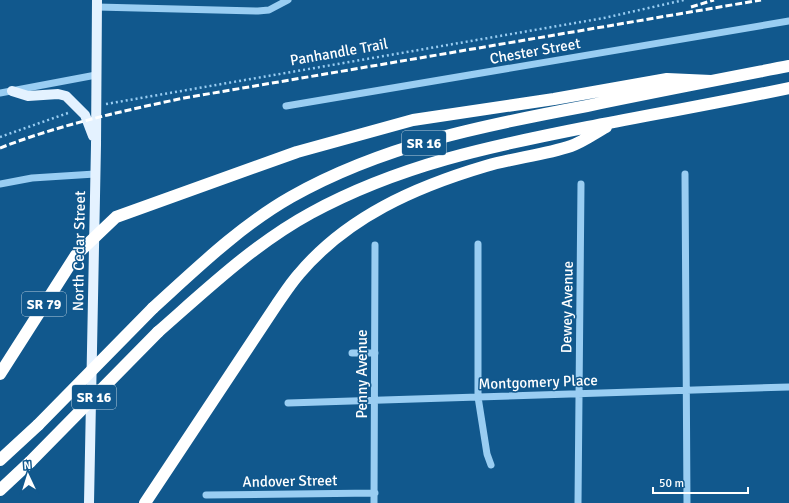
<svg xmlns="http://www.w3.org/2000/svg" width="789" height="503" viewBox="0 0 789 503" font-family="Signika,sans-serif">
	<rect width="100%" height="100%" fill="#11588d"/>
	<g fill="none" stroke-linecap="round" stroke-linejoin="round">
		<path stroke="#99cdf2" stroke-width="2.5" stroke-dasharray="2 3" stroke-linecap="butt" d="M106,104l498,-86 80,-18
			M0,137l68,-24"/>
		<path stroke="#99cdf2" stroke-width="7" d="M97,7l161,4 11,-1 19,-10
			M0,93l96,-18
			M286,106l503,-85
			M685,174l2,329
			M0,184l32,-6 63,-4
			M478,244v153l9,57 4,11
			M352,353h23
			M288,403l501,-16
			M206,495l169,-2
			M374,503l1,-258
			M578,503l3,-319"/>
		<path stroke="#e4f2ff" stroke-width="10" d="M12,91l16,5 30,-2 8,2 19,19 8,21
			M89,503l7,-358 1,-145"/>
		<path stroke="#fff" stroke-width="12" d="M153,308c43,-39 87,-82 138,-111 92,-52 194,-72 296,-91 67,-14 135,-27 202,-40
			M158,332c48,-42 96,-88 153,-119 88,-48 180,-67 277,-86 67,-13 134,-25 201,-39
			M0,374l76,-119 40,-38 181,-65 116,-32 141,-21 113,-20 44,2
			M0,460l38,-35
			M0,490l30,-28
			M145,503l132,-199c7,-10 14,-21 22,-30 48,-57 116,-87 187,-108 28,-8 58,-11 85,-20 12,-4 24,-13 35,-19"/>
		<path stroke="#fff" stroke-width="3" stroke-dasharray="7 3" stroke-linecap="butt" d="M691,7l23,-7
			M0,148c59,-23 122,-37 184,-50l577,-98"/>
		<path stroke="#fff" stroke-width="12" d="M38,425l115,-117
			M30,462l128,-130"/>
	</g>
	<g text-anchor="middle" stroke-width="3" stroke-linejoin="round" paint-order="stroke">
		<g fill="#11588d" stroke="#b8cddd" stroke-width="1">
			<rect x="402" y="131" width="44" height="24" rx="3"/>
			<rect x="22" y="292" width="44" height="24" rx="3"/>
			<rect x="72" y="385" width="44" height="24" rx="3"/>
		</g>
		<g font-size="14" font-weight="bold" fill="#fff">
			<text x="424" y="148">SR 16</text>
			<text x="44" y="309">SR 79</text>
			<text x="94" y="402">SR 16</text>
		</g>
		<g font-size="15" fill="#fff" stroke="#11588d">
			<text transform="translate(535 51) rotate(-10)" y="5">Chester Street</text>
			<text transform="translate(339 52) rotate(-10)" y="5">Panhandle Trail</text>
			<text transform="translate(79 251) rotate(-89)" y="5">North Cedar Street</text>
			<text transform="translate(567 307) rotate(-89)" y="5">Dewey Avenue</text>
			<text transform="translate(362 374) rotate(-90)" y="5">Penny Avenue</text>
			<text transform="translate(538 382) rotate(-2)" y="5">Montgomery Place</text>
			<text transform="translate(290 481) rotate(-1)" y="5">Andover Street</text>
		</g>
	</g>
	<g transform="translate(28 475) rotate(356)" stroke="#11588d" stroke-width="3" paint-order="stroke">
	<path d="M0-3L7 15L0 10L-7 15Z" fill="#ffffff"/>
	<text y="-6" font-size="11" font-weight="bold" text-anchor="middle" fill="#ffffff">N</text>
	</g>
	<path d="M653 487v6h95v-6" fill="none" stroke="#ffffff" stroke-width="2"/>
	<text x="659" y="487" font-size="12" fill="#ffffff" stroke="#11588d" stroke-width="3" paint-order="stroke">50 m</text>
</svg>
